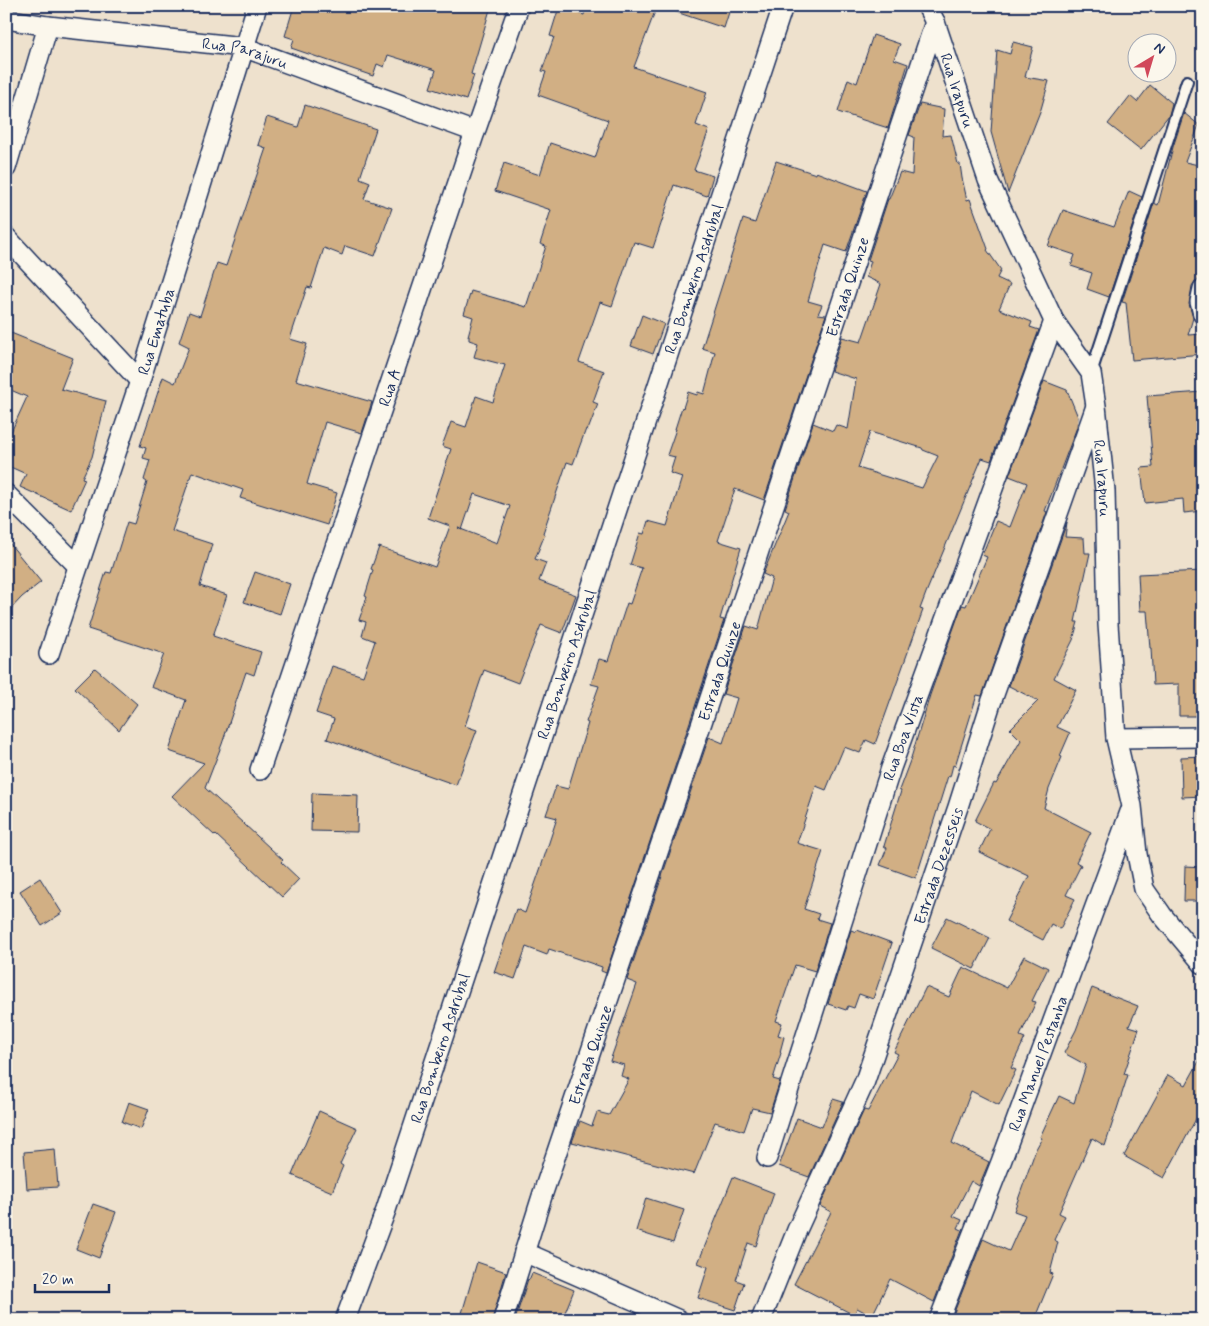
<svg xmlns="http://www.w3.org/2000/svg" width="1209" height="1326" viewBox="0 0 1209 1326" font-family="Mynerve,sans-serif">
	<rect width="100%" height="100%" fill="#eee1cd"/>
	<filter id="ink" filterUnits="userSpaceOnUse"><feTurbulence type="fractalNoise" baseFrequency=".02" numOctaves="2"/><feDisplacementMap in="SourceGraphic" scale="10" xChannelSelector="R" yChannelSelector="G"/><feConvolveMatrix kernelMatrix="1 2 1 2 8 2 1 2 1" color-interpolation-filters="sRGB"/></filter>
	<g filter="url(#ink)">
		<path fill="#d1af84" stroke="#1b2f5e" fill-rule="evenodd" d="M294,6h197l-20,68 3,1 -8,25 -36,-12 6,-18 -48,-15 -4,12 -7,-3 -4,12 -82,-28 3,-9 -9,-3z
			M586,6h71l-23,61 73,25 -11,33 13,5 -15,40 19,6 -6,20 -33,-11 -21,63 -19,-6 -22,64 -12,-4 -21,60 25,9 -11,31 5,2 -10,26 -2,-1 -13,35 -6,-2 -24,71 2,1 -10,25 11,4 -7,18 37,14 -14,38 -21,-8 -23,58 -34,-13 -19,56 12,4 -21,55 -129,-46 7,-20 -18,-6 16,-47 31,10 12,-35 -13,-5 4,-14 -7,-2 8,-23 -2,-1 8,-26 -2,-1 8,-22 56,20 15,-41 -22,-8 23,-69 -9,-3 9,-24 15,5 10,-31 17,6 12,-37 -31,-8 4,-14 -9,-3v-4h-1l5,-19 -9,-3 7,-23 55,16 20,-61 -6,-2 11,-34 -56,-19 9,-28 36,12 10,-32 45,15 13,-38 -70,-25 8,-23 -4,-1 12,-34 -4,-1 9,-29 25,8zM474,494l36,12 -13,37 -39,-15 4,2z
			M671,6h60l-7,22 -54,-18z
			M873,35l27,9 -6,15 14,5 -20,64 -50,-16 10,-33 9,4z
			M1013,42l20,5 -8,30 24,4 -8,28 -33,84 -17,-61 6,-82 13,4z
			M1150,85l22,18 -3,12 -28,35 -33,-26 22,-28 7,6z
			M920,104l24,5 -2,27 9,-1 7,29h2l2,14 5,22 3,-1 18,50 -1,1 14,20 -4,8 13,6 -11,25 33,13 -2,5 9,3 -48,131 -9,-3 -56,135 -6,16 3,1 -48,134 -9,-4 -6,13 -16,-6 -18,43 -10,-4 -19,57 26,8 -19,58 15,5 -2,5 13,4 -15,48 -20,-6 -19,56 6,2 -4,12 6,2 -4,15 1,1 -8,26 7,2 -10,31 -18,-4 -8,23 -29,-9 -21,52 -122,-32 8,-21 12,5 5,-14 12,3 20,-36 -8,-3 3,-11 -14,-4 27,-77 -10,-4 82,-243 14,6 14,-45 -14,-4 23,-68 12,4 14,-52 -9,-4 26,-63 -4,-2 28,-86 20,8 3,-6 12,4 8,-50 -25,-8 11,-34 19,5 20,-58 -15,-7 5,-16 -3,-1 20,-61h1l11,-27 12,3 2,-38 -5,-2zM870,432l52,16 1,2 15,6 -16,32 -64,-20z
			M305,105l71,24 -16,49 10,4 -6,17 28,9 -17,48 -30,-10 -3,9 -18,-7 -13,40 -4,-1 -17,52 17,5 -11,36 76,22 -10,31 -37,-11 -18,62 30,9 -10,32 -87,-27 3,-8 -51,-18 -20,59 40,13 -12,42 27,9 -14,41 48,16 -7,23 -8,-3 -24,72 -17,44 78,72 -2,2 18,17 -17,18 -66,-62 -1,1 -43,-40 32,-33 -35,-12 17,-51 -35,-13 13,-33 -76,-25 18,-57 5,1 16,-51 7,2 13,-42 -3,-2 6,-20 -7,-2 3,-10 -6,-2 23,-69 12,6 14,-36 -10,-5 10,-30 11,4 17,-53 9,3 40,-118 -8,-3 9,-28 31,10z
			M1184,113l15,12 -14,37 18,4v112l-8,3 -3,5 -3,18 4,14 -5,17 15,-1v20l-71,6 -6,-57 -4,-1 32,-99 4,2 15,-58z
			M776,161l40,13v-2l51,19 -21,61 -21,-7 -17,56 14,4 -4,9 8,1 -62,185 -29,-11 -17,52 23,7 -21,71 4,1 -118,353 -5,-2 1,-4 -53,-18 -2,6 -21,-8 -11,32 -21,-7 22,-63 9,4 16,-46 16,-49 -11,-3 10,-29 12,3 20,-66 -2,-1 13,-36 -8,-2 8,-25 9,2 19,-58 3,1 12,-36 -12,-3 10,-32 4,1 4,-13 19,5 15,-49 -12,-4 5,-16 -8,-2 9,-26h-1l7,-22 1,1 5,-16 9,3 1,-3 6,2 11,-42 -13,-4 41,-129 12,4z
			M1129,191l13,6 -33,100 -22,-8 5,-16 -21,-7 4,-11 -27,-9 15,-36 51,17z
			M642,315l22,9 -11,30 -22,-8z
			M6,331l67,27 -12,31 45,12 -14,56 -10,21 3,1 -14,31 -51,-23 6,-13 -20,-9v-22l21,-46 -21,-9z
			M1044,381l23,9 11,27 -1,10 -32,84 2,1 -65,184 -5,-1 -22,71 -2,-1 -3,12 -2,-1 -32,102 -36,-13 7,-17 -3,-2 17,-55 -2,-1 12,-32 19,-63 32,-90 4,1 21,-49 -5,-2 14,-34 14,6 17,-44 -18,-7z
			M1203,392v119l-19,2 -1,-14 -38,4 -4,-35 12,-1 -6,-71z
			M1067,522l-2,15 19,1 1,15h5l-15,69h3l-5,18 -19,38 22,12 -19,37 13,6 -10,23 2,1 -13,32 -5,19 47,24 -15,30 5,3 -15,30 9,4 -15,30 -9,-5 -8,16 -37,-19 23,-45 -50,-24 11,-23 -15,-8 19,-38 2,1 25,-44 -11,-11 28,-28 -29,-15z
			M6,539l35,43 -19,15 -16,17z
			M1203,571v145h-24v-32l-26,1 -2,-37h-1l-3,-37h-7l-2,-37z
			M255,572l35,12 -10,30 -36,-12z
			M95,668l42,36 -18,26 -44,-42z
			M1203,756v40l-21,1 -1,-40z
			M312,793l46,2 -1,37 -46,-1z
			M1185,866l18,1v34h-19z
			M40,878l22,35 -20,13 -22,-35z
			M947,917l43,21 -16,31 -43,-21z
			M851,930l5,2 1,-2 35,13 -19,56 -14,-5 -5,14 -6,-2 -2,4 -18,-6z
			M1024,956l24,12 -16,33 4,1 -16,34 5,2 -14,30 5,2 -17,35 -28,-14 -19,52 37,19 -10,24 -8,-5 -18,35 9,4 -4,8 4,2 -28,72 -44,-23 -18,37 -15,-8 -3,7 -60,-31 37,-72 -11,-6 44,-96 4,1 30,-57 -4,-2 32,-65 23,10 14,-30 44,21z
			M1092,988l46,18 -9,20 10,3 -15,45 4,1 -23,71 -13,-8 -33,75 6,3 -11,24 4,2 -8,31 3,1 -19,46h-83l32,-81 26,12 16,-36 -11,-4 22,-62 6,-11 -2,-1 19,-41 15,7 12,-38 -22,-12 12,-23z
			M1203,1054v52l-39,72 -40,-22 44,-81 18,10z
			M833,1099l10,3 -34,75 -30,-11 18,-48 25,9z
			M129,1102l20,7 -8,20 -19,-7z
			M319,1111l38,17 -17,36 3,2 -11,26 -40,-17z
			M55,1149l3,38 -31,2 -3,-37z
			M733,1177l41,16 -18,53 -8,-3 -12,37 8,3 -9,27 -37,-12 10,-31 -10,-4z
			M646,1198l38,12 -11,33 -37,-12z
			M93,1204l23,8 -17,46 -23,-9z
			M477,1262l29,10 -14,48h-32z
			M532,1273l42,17 -12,30h-47l13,-41 1,1z"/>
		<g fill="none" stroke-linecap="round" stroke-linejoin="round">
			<g stroke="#1b2f5e" stroke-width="14">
				<path id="service" d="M1091,373l96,-292"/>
			</g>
			<g stroke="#1b2f5e" stroke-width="22">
				<g id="minor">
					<path id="s1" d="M927,6l8,16 53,158 66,141 37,52 5,33 9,85 3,133 8,114 16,68 5,48 7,35 18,26 41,49"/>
					<path id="s2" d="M6,19l42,7 195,21 232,85"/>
					<path d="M6,168l42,-142"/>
					<path d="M6,237l134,144"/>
					<path d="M1203,289l-3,13 3,12"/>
					<path d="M6,494l72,72"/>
					<path id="s3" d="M49,654l91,-273 117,-375"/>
					<path d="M1116,738l87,-1"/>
					<path id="s4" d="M260,770l215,-638 44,-126"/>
					<path id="s5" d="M767,1158l124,-390 163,-447"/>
					<path d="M524,1252l155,68"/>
					<path id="s6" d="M345,1320l41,-110 397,-1204"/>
					<path id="s7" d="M503,1320l40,-127 159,-471 233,-700"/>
					<path id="s8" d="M761,1320l36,-90 68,-149 93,-274 33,-104 104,-294"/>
					<path id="s9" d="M939,1320l62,-158 129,-350"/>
				</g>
			</g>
			<use href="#service" stroke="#fbf7ec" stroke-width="10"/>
			<use href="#minor" stroke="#fbf7ec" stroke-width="19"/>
		</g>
	</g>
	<g text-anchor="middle" stroke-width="5" stroke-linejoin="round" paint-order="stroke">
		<g font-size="16" fill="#1b2f5e" stroke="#fbf7ec">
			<text dy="6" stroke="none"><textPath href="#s2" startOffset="242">Rua Parajuru</textPath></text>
			<text dy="6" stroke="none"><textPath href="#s1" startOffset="90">Rua Irapuru</textPath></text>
			<text dy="6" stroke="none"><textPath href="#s6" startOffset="1098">Rua Bombeiro Asdrubal</textPath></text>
			<text dy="6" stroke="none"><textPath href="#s7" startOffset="1089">Estrada Quinze</textPath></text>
			<text dy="6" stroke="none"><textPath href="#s3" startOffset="340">Rua Ematuba</textPath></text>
			<text dy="6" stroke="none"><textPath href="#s4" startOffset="404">Rua A</textPath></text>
			<text dy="6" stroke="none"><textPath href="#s1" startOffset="510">Rua Irapuru</textPath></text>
			<text dy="6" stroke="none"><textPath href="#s6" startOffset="692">Rua Bombeiro Asdrubal</textPath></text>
			<text dy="6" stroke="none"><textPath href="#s7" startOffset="684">Estrada Quinze</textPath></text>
			<text dy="6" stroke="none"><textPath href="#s5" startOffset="442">Rua Boa Vista</textPath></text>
			<text dy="6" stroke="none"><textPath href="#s8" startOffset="488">Estrada Dezesseis</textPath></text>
			<text dy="6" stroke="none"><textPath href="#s6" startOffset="288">Rua Bombeiro Asdrubal</textPath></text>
			<text dy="6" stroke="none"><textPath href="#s7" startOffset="279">Estrada Quinze</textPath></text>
			<text dy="6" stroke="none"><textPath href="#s9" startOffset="275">Rua Manuel Pestanha</textPath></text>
		</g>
	</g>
	<rect width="1209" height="1326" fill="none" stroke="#fbf7ec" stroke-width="25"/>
	<rect x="12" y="12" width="1184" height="1301" fill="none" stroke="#1b2f5e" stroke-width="2" filter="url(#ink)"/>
	<g transform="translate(1152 58) rotate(38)"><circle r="24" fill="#fbf7ec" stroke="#a1a7b3"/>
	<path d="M0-4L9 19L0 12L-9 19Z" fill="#d1495b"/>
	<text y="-8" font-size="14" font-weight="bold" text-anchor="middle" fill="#1b2f5e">N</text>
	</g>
	<path d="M35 1284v8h74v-8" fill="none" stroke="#1b2f5e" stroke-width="2.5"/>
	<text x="42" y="1284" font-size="15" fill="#1b2f5e" stroke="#fbf7ec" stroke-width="4" paint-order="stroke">20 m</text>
</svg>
